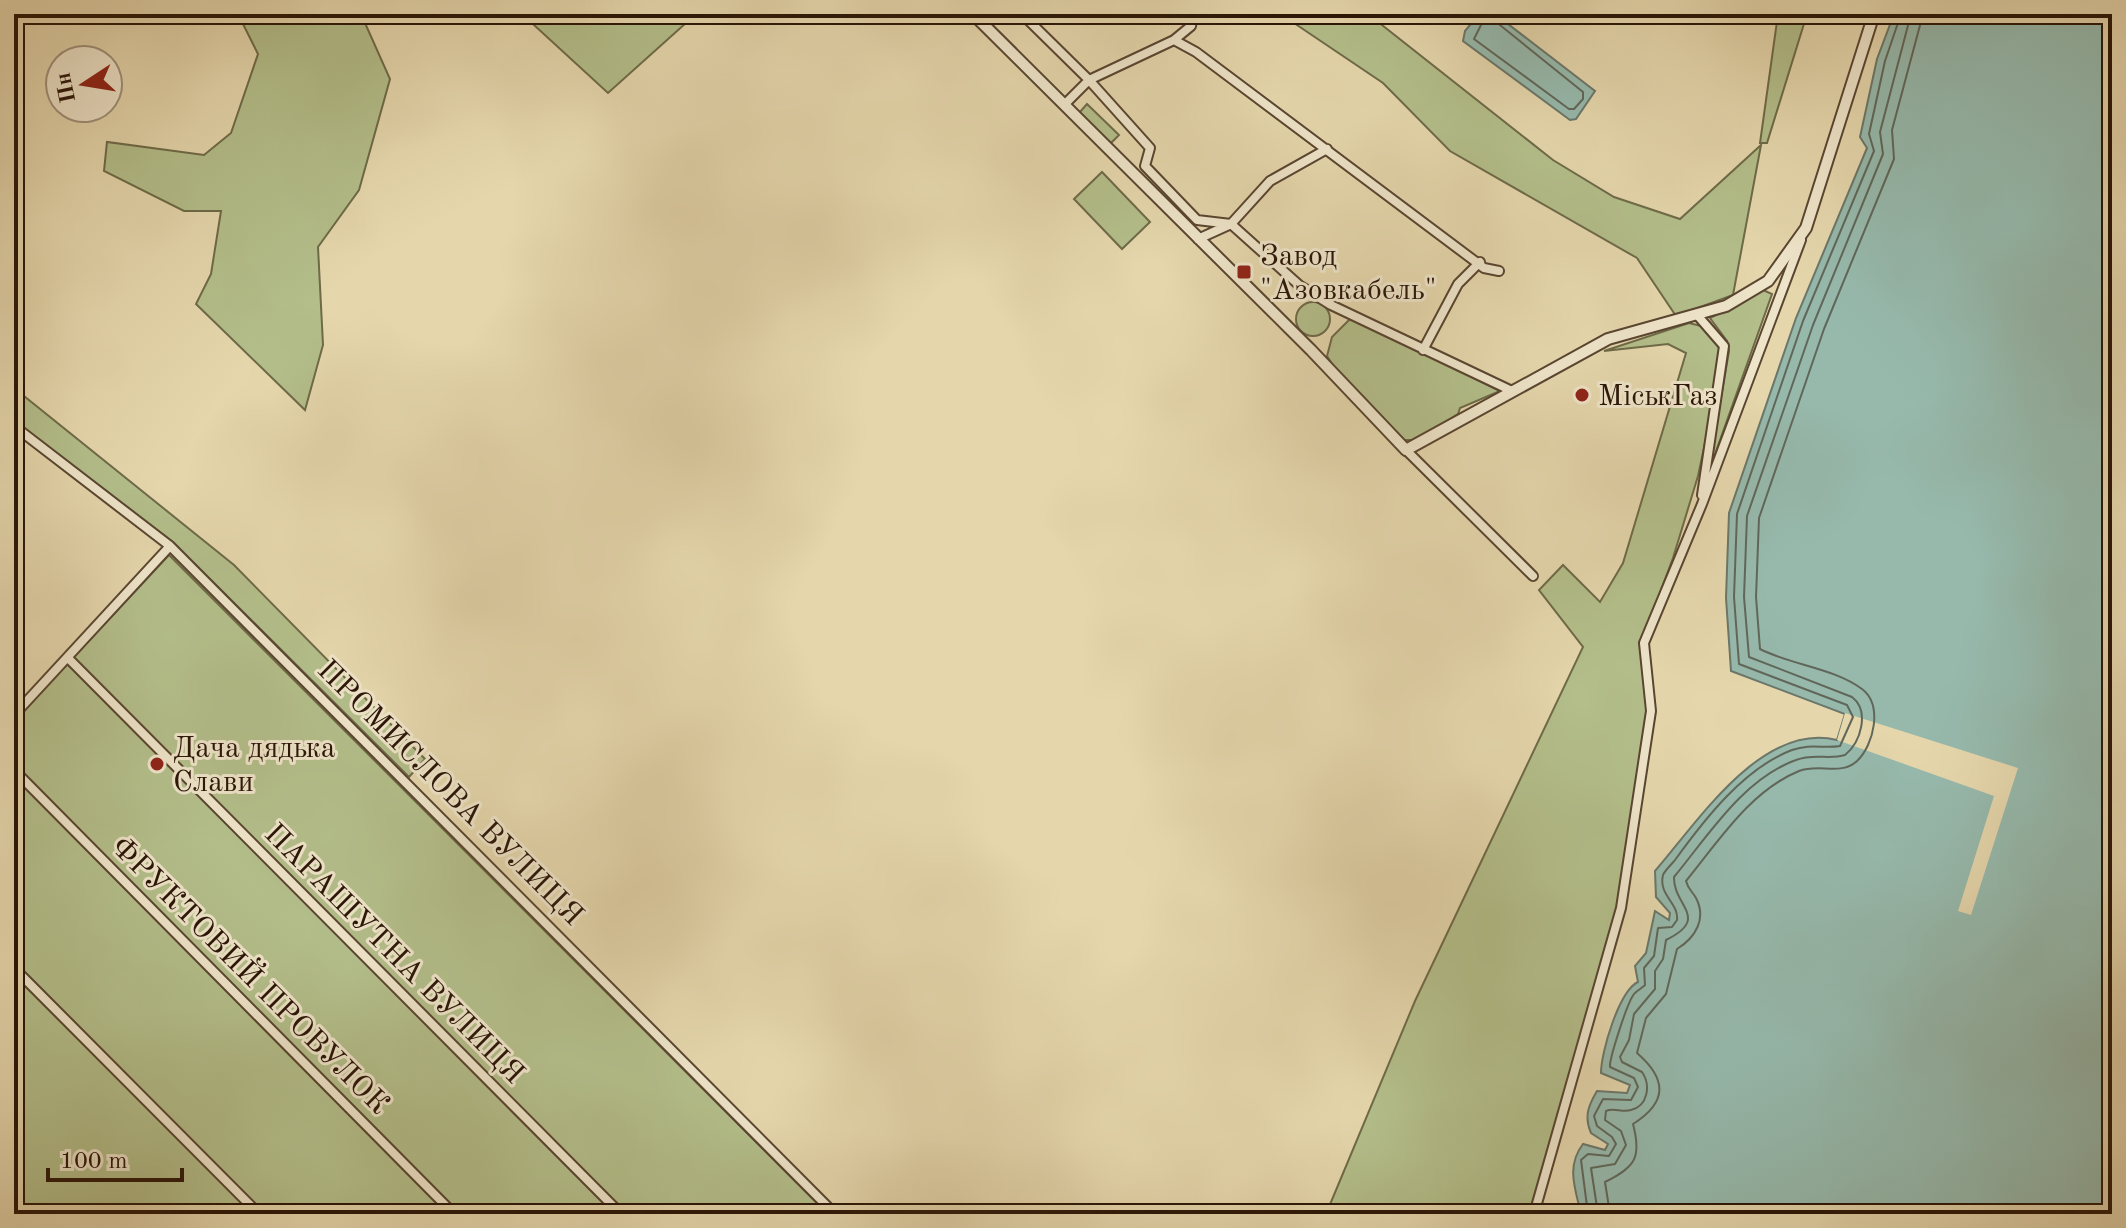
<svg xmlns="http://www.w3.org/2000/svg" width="2126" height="1228" viewBox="0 0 2126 1228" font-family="'Old Standard TT',serif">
	<rect width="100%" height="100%" fill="#e5d6ac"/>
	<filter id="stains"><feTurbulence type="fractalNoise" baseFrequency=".0025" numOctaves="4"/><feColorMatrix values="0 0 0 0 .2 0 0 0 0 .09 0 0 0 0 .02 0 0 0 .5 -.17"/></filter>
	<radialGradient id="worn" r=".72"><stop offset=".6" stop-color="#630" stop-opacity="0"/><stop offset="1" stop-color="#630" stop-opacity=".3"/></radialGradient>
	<path fill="#b3be8a" stroke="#6e6a48" stroke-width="2" d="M238,14h123l29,65 -31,111 -41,57 5,98 -18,65 -109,-106 15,-30 10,-63h-37l-80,-40 3,-29 97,13 27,-22 27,-79z
		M522,14h174l-88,79z
		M1287,14h81l185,146 61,37 66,22 81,-74 -28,150 -57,21 -39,-58 -187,-107 -67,-68 -95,-64z
		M1778,14h29l-40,129h-7z
		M1087,104l32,31 -9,9 -31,-31z
		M1102,172l48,50 -28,27 -48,-50z
		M1763,290l9,4 -58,163 -3,-1 18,-105 -2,-10 -17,-23z
		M1296 319a17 17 0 1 1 34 0a17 17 0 1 1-34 0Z
		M1352,317l148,74 -40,17 -2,6 -42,26h-12l-66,-67 -11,-17 5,-19z
		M1689,323l12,3 19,21 -4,45 -18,84 -25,82 -33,88 8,64 -29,198 -90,306h-203l89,-213 168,-354 -44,-57 24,-25 37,37 23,-39 63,-210 -18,-9 -64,7z
		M14,388l220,177 191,194 -16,18 -236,-235 -159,-121z
		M169,555l659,659h-814v-493z"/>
	<path fill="#96b9ac" stroke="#6b776a" stroke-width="2" d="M1479,14h16l100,77 -19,28 -6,1 -107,-79 2,-10z
		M1894,14h218v1200h-531c-6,-26 -15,-48 2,-70l22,6 3,-6 -17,-11c-7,-16 -3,-27 6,-42l30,2 3,-8 -29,-12c0,-21 18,-82 37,-91l-3,-16 11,-13 9,-42 14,9 1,-7 -14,-16 -1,-26c42,-48 107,-150 182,-131l8,-26 -114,-43 -5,-73 3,-85 67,-195 71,-170 -7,-11 17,-78z"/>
	<path fill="#e5d6ac" d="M1845,713l173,55 -47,147 -13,-4 36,-115 -157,-56z"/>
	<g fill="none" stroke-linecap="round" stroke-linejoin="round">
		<path stroke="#60675a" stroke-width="2" d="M1485,17h5l93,75v7l-9,10h-5l-95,-70z
			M1588,1214l-7,-54 7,-6 21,2 7,-12 -4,-7 -15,-11 -3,-10 9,-17 28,1 7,-13 -4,-9 -24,-11c-1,-7 18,-68 25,-74 3,-3 7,-5 10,-8l-1,-17 10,-12 4,-28 14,-1 5,-7c2,-17 -19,-25 -14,-45 2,-5 9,-11 12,-15 29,-40 69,-92 117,-110 19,-7 32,-1 48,-4l13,-29 -6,-12 -108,-41 -5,-67 3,-83 66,-193 71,-170 -5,-17 16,-73 16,-47
			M1598,1214l-7,-46 24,-4 11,-19 -5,-14 -16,-11 1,-9c8,-4 16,2 25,-1 17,-4 20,-25 11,-38l-20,-10 -2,-5 9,-17 5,-26 21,-25v-18l8,-12 3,-19c45,-22 7,-34 8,-63 34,-41 69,-98 122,-117 18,-7 33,0 49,-5 16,-13 25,-44 7,-58l-103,-40 -5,-60 3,-81 66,-191 70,-171 -3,-22 31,-118
			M1610,1214l-5,-32c30,-15 37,-24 28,-58 35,-22 34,-45 4,-71l9,-35 20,-24 11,-45c18,-11 30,-30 19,-51 -4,-7 -8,-9 -10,-17 32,-39 64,-90 113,-110 20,-8 42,5 58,-10 17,-16 26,-56 5,-72 -28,-21 -71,-24 -102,-40l-4,-52 3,-79 65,-189 70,-170 -2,-29 31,-116"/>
		<g stroke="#594530" stroke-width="12">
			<path id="minor" d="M1022,14l67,66 61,68 -5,18 52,54 34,4 68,61 32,20 181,86
				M1193,14l-2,12 -17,14 22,12 288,216 15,3
				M1064,105l25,-25 85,-40
				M1198,239l33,-15 39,-43 57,-32
				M1698,316l26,30 -22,149
				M1423,350l35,-66 22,-22
				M14,426l156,120 665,668
				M1406,450l127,126
				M68,658l553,556
				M14,715l156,-169
				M14,770l440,444
				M14,968l245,246
				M14,1208l13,6
				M1534,1214l87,-306 30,-197 -7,-68 58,-139 99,-264"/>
		</g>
		<g stroke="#594530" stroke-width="14">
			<path id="tertiary" d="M973,14l338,336 95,100 202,-111 118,-33 42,-25 38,-53 68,-214"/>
		</g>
		<use href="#minor" stroke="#eee4c9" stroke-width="8"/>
		<use href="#tertiary" stroke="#eee4c9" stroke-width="10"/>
	</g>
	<g fill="#8f2418" stroke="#eee4c9" stroke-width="3">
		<rect x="1236" y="264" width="16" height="16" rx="4"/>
		<circle cx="1582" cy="395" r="8"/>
		<circle cx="157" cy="764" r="8"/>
	</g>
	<g text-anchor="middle" stroke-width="6" stroke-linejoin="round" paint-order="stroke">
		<g font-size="30" fill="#2a1507" stroke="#eee4c9" text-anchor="start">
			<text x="1260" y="265">Завод<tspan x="1260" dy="34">"Азовкабель"</tspan></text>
			<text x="1598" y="405">МіськГаз</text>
			<text x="173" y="757">Дача дядька<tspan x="173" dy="34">Слави</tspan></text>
		</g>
		<g font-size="30" fill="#2a1507" stroke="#eee4c9">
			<text transform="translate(451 792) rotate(45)" y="10">ПРОМИСЛОВА ВУЛИЦЯ</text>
			<text transform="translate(395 953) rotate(45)" y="10">ПАРАШУТНА ВУЛИЦЯ</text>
			<text transform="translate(251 975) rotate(45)" y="10">ФРУКТОВИЙ ПРОВУЛОК</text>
		</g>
	</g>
	<rect width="2126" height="1228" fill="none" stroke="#e5d6ac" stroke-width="48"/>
	<rect x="16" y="16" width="2094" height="1196" fill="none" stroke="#2a1507" stroke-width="4"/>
	<rect x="24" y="24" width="2078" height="1180" fill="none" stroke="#2a1507" stroke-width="2"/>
	<g transform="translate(84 84) rotate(258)"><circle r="38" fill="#eee4c9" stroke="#a0917b" stroke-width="2"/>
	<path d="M0-6L14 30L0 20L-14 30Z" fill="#8f2418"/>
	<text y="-12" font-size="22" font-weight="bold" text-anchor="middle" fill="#2a1507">Пн</text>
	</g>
	<path d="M48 1168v12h134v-12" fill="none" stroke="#2a1507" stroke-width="4"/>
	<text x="60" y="1168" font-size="24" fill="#2a1507" stroke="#eee4c9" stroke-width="6" paint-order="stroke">100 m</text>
	<rect width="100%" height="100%" filter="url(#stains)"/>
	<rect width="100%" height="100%" fill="url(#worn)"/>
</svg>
